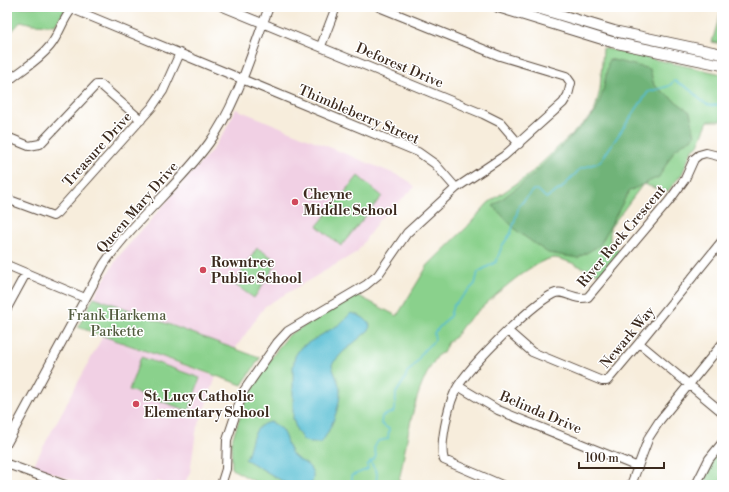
<svg xmlns="http://www.w3.org/2000/svg" width="729" height="492" viewBox="0 0 729 492" font-family="'Libre Bodoni',serif">
	<rect width="100%" height="100%" fill="#fff"/>
	<filter id="ink" filterUnits="userSpaceOnUse"><feTurbulence type="fractalNoise" baseFrequency=".025" numOctaves="2"/><feDisplacementMap in="SourceGraphic" scale="8" xChannelSelector="R" yChannelSelector="G"/><feConvolveMatrix kernelMatrix="1 2 1 2 8 2 1 2 1" color-interpolation-filters="sRGB"/></filter>
	<filter id="wash" filterUnits="userSpaceOnUse"><feTurbulence type="fractalNoise" baseFrequency=".012" numOctaves="4" result="noise"/><feDisplacementMap in="SourceGraphic" scale="16" xChannelSelector="R" yChannelSelector="G"/><feGaussianBlur stdDeviation="0.9" result="paint"/><feColorMatrix in="noise" values="0 0 0 0 0 0 0 0 0 0 0 0 0 0 0 0 0 1.4 0 .05"/><feComposite in="paint" operator="in"/></filter>
	<g filter="url(#wash)">
		<rect width="100%" height="100%" fill="#f7eddc"/>
		<path fill="#f1d0e4" d="M236,109l166,68 8,5 5,5 -36,33 -22,32 -92,54 -30,43 -141,-52 24,-40 94,-107 13,-19z
			M103,336l113,41 -20,55 -6,40 -6,13h-15l-12,-4 -2,4h-69l-53,-19z"/>
		<path fill="#8ad18c" stroke="#627e55" d="M7,7h60l-12,18 -23,-1 -11,-3 -14,16z
			M722,7v37l-10,-2z
			M603,48l119,26v47h-14l-10,24 -6,5 -10,24 -15,18 -24,-8 -33,44v15l10,8 -19,24c-11,-4 -36,-16 -46,-17 -23,0 -72,49 -89,64 -6,6 -10,17 -18,20l-5,11 -4,1c-27,36 -31,84 -40,127l11,4h-149l-29,-16 -1,-26 17,-49 30,-46 12,-14 67,-39 40,21 31,-51 39,-38 21,-24 41,-28 65,-62 6,-23z
			M358,176l24,20 -41,50 -24,-20z
			M257,248l21,13 -24,37 -20,-14z
			M94,297l166,61 -18,27 -164,-58z
			M141,357l59,21 -11,33 -60,-21z
			M722,448v37h-20l9,-24z"/>
		<path fill="#6fb378" stroke="#556e4b" d="M609,59l41,10 4,16 36,27 5,24 -20,13 -16,28 -30,14 -29,54 -22,13 -30,-5 -30,-21 -25,-26 40,-31 63,-63 7,-21z"/>
		<path fill="#55bdd3" stroke="#487478" d="M351,313c8,2 15,5 19,12l-1,5 -26,22 -11,12c1,9 8,18 8,27 1,14 -10,41 -19,52h-10l-8,-3 -6,-9 -4,-12v-52l2,-11 6,-9 39,-23z
			M271,422c18,9 12,19 22,33 6,7 15,7 19,16 2,4 1,8 0,12l-4,2h-19l-44,-26 2,-2c5,-15 6,-33 24,-35z"/>
		<g fill="none" stroke-linecap="round" stroke-linejoin="round">
			<path stroke="#55bdd3" stroke-width="1.5" d="M370,461l7,12 -1,12
				M352,485l1,-2 -2,-7 17,-7 -1,-4 7,-6 2,-4 -2,-7 4,-7 10,-2 1,-10 -8,-5 1,-8 11,-4 2,-2 1,-17 9,-14 2,-7c12,-8 9,-12 16,-20 3,-5 8,-8 12,-12l-1,-7 16,-17 3,-10 22,-22 3,-12 18,-10 6,-16 9,-13 8,-27 14,-16h5l8,8 16,-10 18,-19 20,-7 48,-70 21,-6 5,-5c4,2 9,4 12,6 13,8 18,25 36,16"/>
		</g>
	</g>
	<g filter="url(#ink)">
		<g fill="none" stroke-linecap="round" stroke-linejoin="round">
			<g stroke="#57473a" stroke-width="10">
				<path id="minor" d="M223,7l260,107 18,9 18,21
					M321,46l15,-39
					M7,82c15,-13 30,-20 43,-36 9,-11 12,-25 21,-36h4l343,142 17,12 21,24
					M7,137l22,9 11,-2 56,-59h5l40,35
					M7,199l46,17 4,-3 95,-106 11,-16 17,-38
					M7,265l78,33
					M7,308l19,-35
					M508,331l24,21 70,29h5l32,-38 83,-102
					M639,343l83,69
					M458,386l40,24 140,57
					M7,443l97,-179c30,-44 74,-78 105,-121 28,-38 43,-92 60,-136
					M7,464l58,21
					M221,485l5,-16 1,-29 16,-48 34,-49 11,-12 78,-46 12,-10 29,-42 49,-45 48,-32 59,-53 5,-8 3,-12 -5,-7 -66,-20 -121,-49
					M502,485l-58,-25c-5,-14 4,-52 10,-66 9,-23 76,-88 99,-100 11,-6 21,8 35,3l81,-96 16,-22 9,-20 5,-4 7,-2 16,4
					M631,485l18,-48 11,-17 62,-76
					M696,485l13,-26 13,-16"/>
			</g>
			<g stroke="#57473a" stroke-width="12">
				<path id="major" d="M498,7l114,35 110,23
					M534,7l80,24 108,23"/>
			</g>
			<use href="#minor" stroke="#fff" stroke-width="8"/>
			<use href="#major" stroke="#fff" stroke-width="10"/>
		</g>
	</g>
	<g fill="#d1495b" stroke="#fff" stroke-width="1.5">
		<circle cx="295" cy="202" r="4"/>
		<circle cx="203" cy="270" r="4"/>
		<circle cx="136" cy="404" r="4"/>
	</g>
	<g text-anchor="middle" stroke-width="3" stroke-linejoin="round" paint-order="stroke">
		<g font-size="14" fill="#3b2a1e" stroke="#fff">
			<text transform="translate(400 65) rotate(23)" y="5">Deforest Drive</text>
			<text transform="translate(359 114) rotate(23)" y="5">Thimbleberry Street</text>
			<text transform="translate(97 149) rotate(-48)" y="5">Treasure Drive</text>
			<text transform="translate(137 207) rotate(-49)" y="5">Queen Mary Drive</text>
			<text transform="translate(621 236) rotate(-50)" y="5">River Rock Crescent</text>
			<text transform="translate(627 337) rotate(-50)" y="5">Newark Way</text>
			<text transform="translate(541 412) rotate(23)" y="5">Belinda Drive</text>
		</g>
		<g font-size="14" font-weight="bold" fill="#3b2a1e" stroke="#fff" text-anchor="start">
			<text x="303" y="199">Cheyne<tspan x="303" dy="16">Middle School</tspan></text>
			<text x="211" y="267">Rowntree<tspan x="211" dy="16">Public School</tspan></text>
			<text x="144" y="401">St. Lucy Catholic<tspan x="144" dy="16">Elementary School</tspan></text>
		</g>
		<g font-size="14" fill="#535c3f" stroke="#fff">
			<text x="117" y="320">Frank Harkema<tspan x="117" dy="16">Parkette</tspan></text>
		</g>
	</g>
	<rect width="729" height="492" fill="none" stroke="#fff" stroke-width="24"/>
	<path d="M579 462v6h85v-6" fill="none" stroke="#3b2a1e" stroke-width="2"/>
	<text x="585" y="462" font-size="12" fill="#3b2a1e" stroke="#ffffff" stroke-width="3" paint-order="stroke">100 m</text>
</svg>
